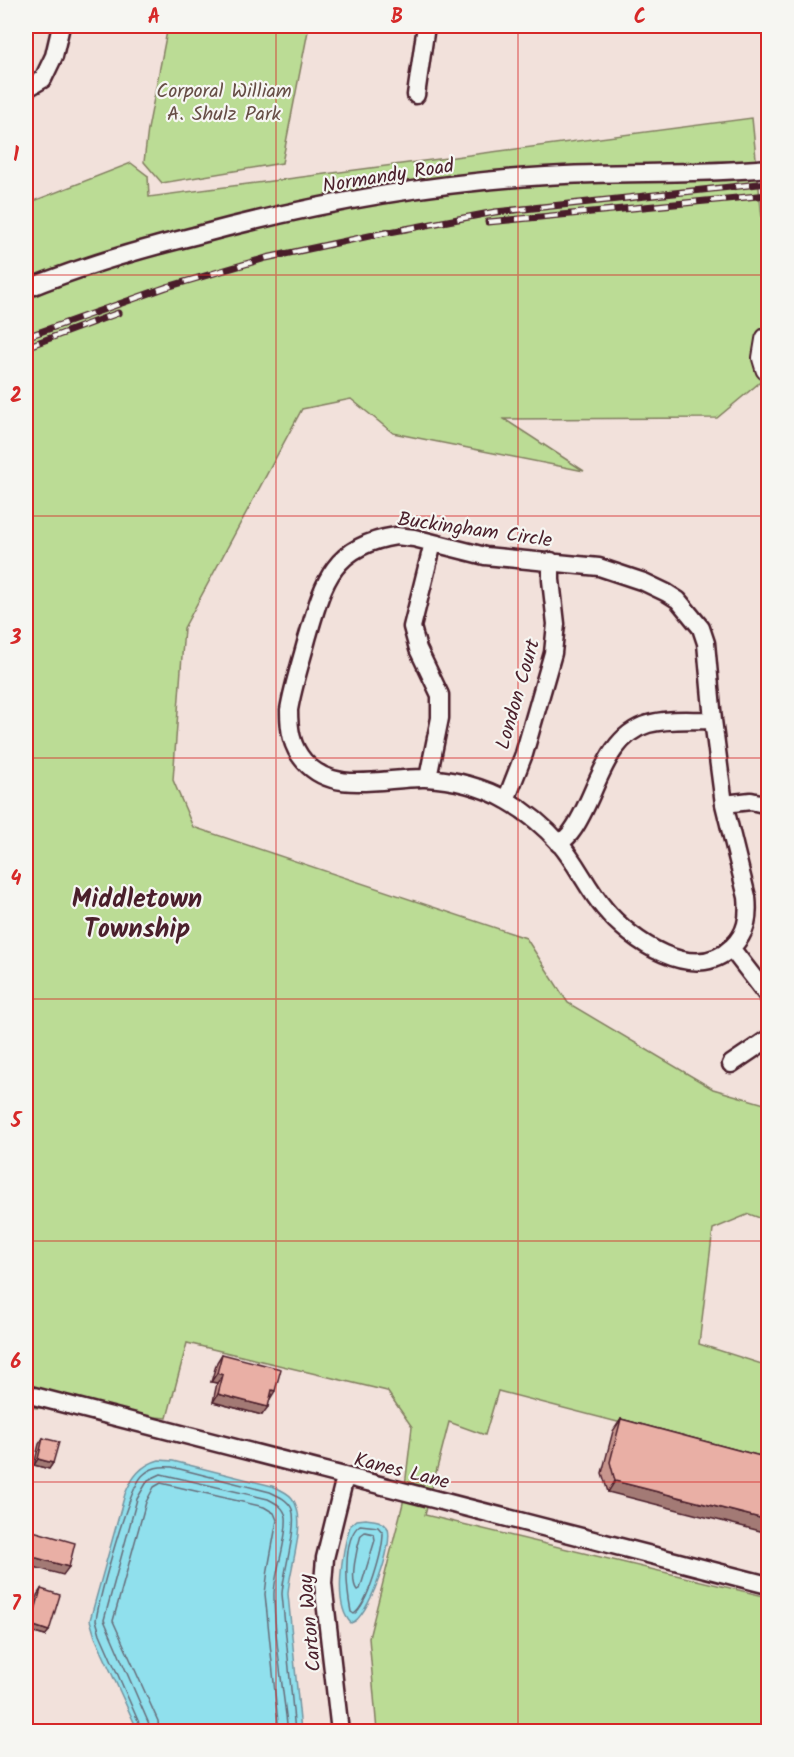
<svg xmlns="http://www.w3.org/2000/svg" width="794" height="1757" viewBox="0 0 794 1757" font-family="Kalam,sans-serif">
	<rect width="100%" height="100%" fill="#f2e1db"/>
	<filter id="ink" filterUnits="userSpaceOnUse"><feTurbulence type="fractalNoise" baseFrequency=".0167" numOctaves="2"/><feDisplacementMap in="SourceGraphic" scale="12" xChannelSelector="R" yChannelSelector="G"/><feConvolveMatrix kernelMatrix="1 2 1 2 8 2 1 2 1" color-interpolation-filters="sRGB"/></filter>
	<g filter="url(#ink)">
		<path fill="#bbdc95" stroke="#827e60" stroke-width="1.5" d="M168,26h141l-27,137 -120,20 -18,-21 4,-33z
			M752,118l16,161v92l-3,7 -48,40 -213,1 80,52 -191,-38 -42,-34 -49,10 -118,219 -11,152 20,47 333,111 42,65 145,86 55,16v116l-19,-7 -36,15 -14,115 69,22v95l-270,-70 -13,44 -36,-13 -24,93 343,82v63l-2,9 2,1v61h-391l-8,-93 34,-135 9,-76 -25,-36 -200,-48 -20,75 -141,-11v-1203l105,-41 17,13 1,21z"/>
		<path fill="#90e0ed" stroke="#74939f" stroke-width="1.5" d="M159,1460l14,1 99,25c7,3 15,6 20,12 17,21 -3,70 -4,96l13,137h-163l-43,-94 -5,-17 35,-126c7,-17 16,-29 34,-34z
			M366,1519c7,1 16,1 21,8 9,13 -19,93 -36,96 -19,-18 -8,-75 -1,-97l7,-6z"/>
		<g fill="none" stroke-linecap="round" stroke-linejoin="round">
			<path stroke="#666c79" stroke-width="1.5" d="M360,1525l18,2 5,6c0,18 -15,71 -29,81l-3,-2c-4,-20 -10,-74 9,-87z
				M365,1532l9,2 1,6 -15,49 -3,1c-8,-10 0,-42 4,-55z
				M143,1732l-43,-98 -4,-14c4,-25 32,-129 46,-144 9,-9 18,-10 30,-9l98,25c9,4 18,8 22,17 6,17 -9,64 -10,85l13,138
				M150,1732l-1,-8 -45,-104 33,-121 11,-19 13,-6 107,25c8,4 16,8 18,18 2,21 -11,53 -12,77 0,44 9,93 14,138
				M159,1732l-1,-11 -45,-100 33,-119 8,-15 7,-4 103,24 10,6 3,7 -9,49 -3,25 14,138"/>
			<g stroke="#4a1f2b" stroke-width="21">
				<path id="minor" d="M26,89l17,-10 11,-23 7,-30
					M416,95l10,-69
					M26,289c54,-22 111,-39 168,-53 115,-31 234,-53 352,-60 74,-5 149,-1 222,-8
					M396,536l18,2 71,18 114,11 45,15 23,11 11,7 23,28 5,15 7,77 11,84 23,93c2,20 0,36 -15,50 -38,38 -102,-7 -128,-39 -17,-20 -27,-44 -44,-64 -15,-17 -33,-32 -52,-43 -24,-14 -56,-22 -83,-23 -40,-1 -91,18 -121,-17 -13,-15 -15,-32 -15,-51 4,-24 12,-48 18,-71 16,-55 24,-93 89,-103z
					M428,778l12,-60v-23l-22,-46 -6,-22 21,-84
					M506,800l18,-46 29,-101 3,-29 -5,-44v-19
					M724,804l27,-3 17,4
					M559,844c5,-4 10,-8 13,-13 25,-34 31,-94 76,-107 21,-6 44,-3 65,-4
					M731,948l37,48
					M731,1064l37,-25
					M26,1394l742,191
					M340,1732l-17,-149 2,-25 20,-81"/>
			</g>
			<g stroke="#4a1f2b" stroke-width="28">
				<path id="highway" d="M768,340l-3,18 3,10"/>
			</g>
			<use href="#minor" stroke="#f6f6f2" stroke-width="16"/>
			<use href="#highway" stroke="#f6f6f2" stroke-width="24"/>
			<g stroke="#4a1f2b" stroke-width="7">
				<path id="rail" d="M488,222l280,-27
					M26,337l141,-50 99,-29 108,-23 121,-23 273,-29
					M26,347l92,-34"/>
			</g>
			<use href="#rail" stroke="#f6f6f2" stroke-width="4.5" stroke-dasharray="14" stroke-linecap="butt"/>
		</g>
		<path fill="#c8968e" stroke="#4a1f2b" stroke-width="1.5" d="M222,1354l53,37 -5,8 -8,16 -49,-13 4,-19 -6,-1 6,-20z
			M621,1419l147,39 -160,34 -6,-19 11,-42z
			M43,1438l10,25 -4,6 -15,-4 5,-21z
			M41,1589l4,47 -18,-5 10,-36z"/>
		<path fill="#a37a74" stroke="#4a1f2b" stroke-width="1.5" d="M217,1373l6,2 -6,8 -6,-1z
			M218,1394l50,13 -6,8 -49,-13z
			M38,1459l15,4 -4,6 -15,-4z
			M615,1481l153,39v13l-160,-41z
			M26,1555l43,12 -6,8 -37,-10z
			M31,1625l18,6 -4,5 -18,-5z"/>
		<path fill="#e9afa5" stroke="#4a1f2b" stroke-width="1.5" d="M222,1354l59,15 -6,22 -3,-1 -4,17 -50,-13 5,-19 -6,-2z
			M621,1419l147,39v62l-153,-39 -5,-19z
			M43,1438l16,4 -6,21 -15,-4z
			M26,1529l49,14 -6,24 -43,-12z
			M41,1589l19,6 -11,36 -18,-6z"/>
	</g>
	<path fill="none" stroke="#d62828" stroke-width="1.5" stroke-opacity="0.55" d="M276,26v1706M518,26v1706M26,275h742M26,516h742M26,758h742M26,999h742M26,1241h742M26,1482h742"/>
	<g text-anchor="middle" stroke-width="4.5" stroke-linejoin="round" paint-order="stroke">
		<g font-size="20" fill="#664e46" stroke="#f6f6f2">
			<text x="224" y="97">Corporal William<tspan x="224" dy="23">A. Shulz Park</tspan></text>
		</g>
		<g font-size="20" fill="#4a1f2b" stroke="#f6f6f2">
			<text transform="translate(388 175) rotate(-9)" y="7">Normandy Road</text>
			<text transform="translate(475 529) rotate(8)" y="7">Buckingham Circle</text>
			<text transform="translate(517 694) rotate(-74)" y="7">London Court</text>
			<text transform="translate(402 1470) rotate(14)" y="7">Kanes Lane</text>
			<text transform="translate(309 1623) rotate(-95)" y="7">Carton Way</text>
		</g>
		<g font-size="26" font-weight="bold" fill="#4a1f2b" stroke="#f6f6f2">
			<text x="137" y="907">Middletown<tspan x="137" dy="30">Township</tspan></text>
		</g>
	</g>
	<rect width="794" height="1757" fill="none" stroke="#f6f6f2" stroke-width="66"/>
	<rect x="33" y="33" width="728" height="1691" fill="none" stroke="#d62828" stroke-width="2"/>
	<g font-size="20" text-anchor="middle" font-weight="bold" fill="#d62828">
		<text x="154" y="23">A</text>
		<text x="397" y="23">B</text>
		<text x="640" y="23">C</text>
		<text x="16" y="161">1</text>
		<text x="16" y="402">2</text>
		<text x="16" y="644">3</text>
		<text x="16" y="885">4</text>
		<text x="16" y="1127">5</text>
		<text x="16" y="1368">6</text>
		<text x="16" y="1610">7</text>
	</g>
</svg>
